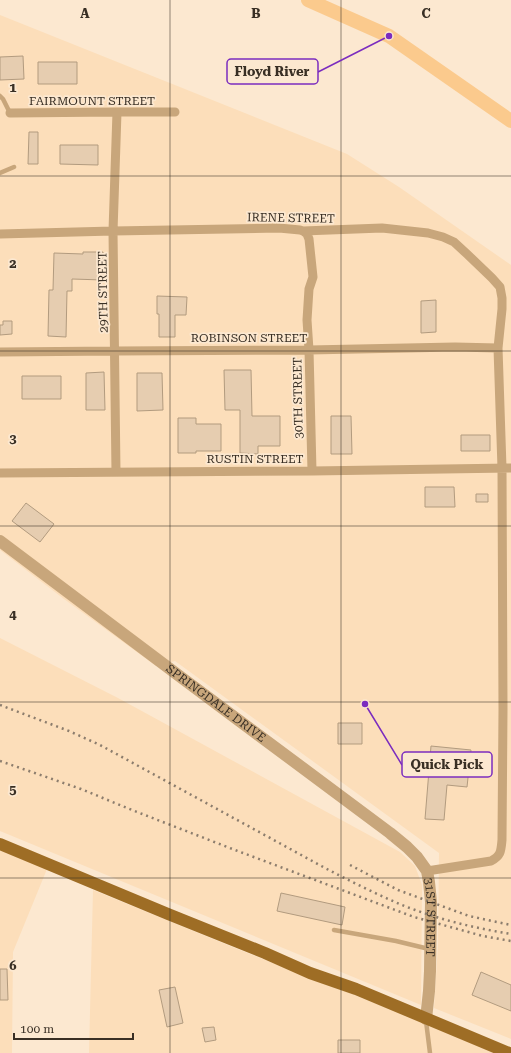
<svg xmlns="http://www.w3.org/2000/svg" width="511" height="1053" viewBox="0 0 511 1053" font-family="'Roboto Serif',serif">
	<rect width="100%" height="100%" fill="#fce8d0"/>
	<path fill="#fcdeba" d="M0,15l347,139 52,33 112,78v774l-77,-31 4,-63 1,-92 -264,-192 -19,5 -92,-67 -64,-49z
		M0,638l118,60 282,154 15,14 7,19 -1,120 -421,-174z
		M0,850l47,19 -34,83 -1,101h-12z
		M93,890l142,58 175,69 85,36h-406z"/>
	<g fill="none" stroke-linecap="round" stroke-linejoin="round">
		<path stroke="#fbca8d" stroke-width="14" d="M308,0l81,36 122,85"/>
	</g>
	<path fill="#e6cdb0" stroke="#b29b7f" d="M23,56l1,23 -24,1v-23z
		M38,62h39v22h-39z
		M29,132h9v32h-10z
		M60,145h38v20l-38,-1z
		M83,252h20v28l-31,-1v12h-5l-1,46 -18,-1 1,-46h4l1,-37 29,1z
		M157,296l30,1 -1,18h-11v22h-16v-23h-2z
		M436,300v32l-15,1v-32z
		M3,321h9v13l-12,1v-10h3z
		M224,370h27l1,46h28v30h-22v8l-18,-1v-43h-15z
		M104,372l1,38h-19v-37z
		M137,373h25l1,37 -26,1z
		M22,376h39v23h-39z
		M331,416h20l1,38h-21z
		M178,418h18v6h25v27h-25v2h-18z
		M461,435h29v16h-29z
		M425,487h29l1,20h-30z
		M476,494h12v8h-12z
		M26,503l28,21 -14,18 -28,-21z
		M338,723h24v21h-24z
		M431,746l40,4 -4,37 -20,-2 -3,35 -19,-1z
		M281,893l64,14 -3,18 -65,-14z
		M0,969h7l1,31h-8z
		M481,972l30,13v26l-39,-16z
		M175,987l8,36 -16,4 -8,-37z
		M214,1027l2,13 -11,2 -3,-14z
		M338,1040h22v13h-22z"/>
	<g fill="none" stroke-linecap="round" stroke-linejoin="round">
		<path stroke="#c8a67b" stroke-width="4.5" d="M0,96l3,3 7,14
			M0,173l14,-6
			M334,930l62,11 33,8
			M426,1021l4,32"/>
		<path stroke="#c8a67b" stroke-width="9" d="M10,113l107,-1h58
			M303,231l4,3 2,5 4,38 -4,12 -2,31 2,30 3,121
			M0,234l113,-3 166,-3 21,2 3,1 79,-3 46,5 15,4 11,5 13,12 25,24 8,9 2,11v11l-4,39 4,120 1,241 -1,131c-1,11 -1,16 -11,21l-64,10
			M0,352l116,-1 193,-1 146,-3 43,1
			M116,472l-3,-241 4,-119
			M0,473l312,-2 199,-3"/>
		<path stroke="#c8a67b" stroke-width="12" id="s1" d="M0,541l182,137 208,155 17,14 10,10 10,14 2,11 2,20 -1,69 -1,20 -3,28"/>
		<path stroke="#9e6d25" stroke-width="12" d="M0,844l168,70 97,39 45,20 46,16 153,64"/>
		<path stroke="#8c7d6d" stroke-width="2.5" stroke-dasharray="2 4" stroke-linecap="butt" d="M0,705l69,26 31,14 225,123c25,13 51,26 77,37 35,14 72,23 109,29
			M0,761l81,28 51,21 103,40 179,67 69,19 28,5
			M350,865l48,25 71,26 42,9"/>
	</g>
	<path fill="none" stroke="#392f24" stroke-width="1" stroke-opacity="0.55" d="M170,0v1053M341,0v1053M0,176h511M0,351h511M0,526h511M0,702h511M0,878h511"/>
	<g text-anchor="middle" stroke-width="3.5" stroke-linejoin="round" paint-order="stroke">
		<g font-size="12" fill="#392f24" stroke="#fce8d0">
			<text x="92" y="105">FAIRMOUNT STREET</text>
			<text transform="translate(291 218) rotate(1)" y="4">IRENE STREET</text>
			<text transform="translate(103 292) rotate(-91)" y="4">29TH STREET</text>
			<text x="249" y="342">ROBINSON STREET</text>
			<text transform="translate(298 398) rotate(-91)" y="4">30TH STREET</text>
			<text x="255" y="463">RUSTIN STREET</text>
			<text dy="4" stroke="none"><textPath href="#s1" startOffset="270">SPRINGDALE DRIVE</textPath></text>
			<text dy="4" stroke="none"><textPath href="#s1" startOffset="587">31ST STREET</textPath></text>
		</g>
	</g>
	<g font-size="13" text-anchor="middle" font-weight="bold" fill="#392f24" stroke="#fce8d0" stroke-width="3.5" stroke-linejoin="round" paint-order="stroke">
		<text x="85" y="18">A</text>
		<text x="256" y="18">B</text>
		<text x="426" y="18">C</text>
		<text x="13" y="92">1</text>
		<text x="13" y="268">2</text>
		<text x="13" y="443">3</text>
		<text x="13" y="619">4</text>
		<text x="13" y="794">5</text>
		<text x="13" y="970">6</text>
	</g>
	<path fill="none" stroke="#7b2cbf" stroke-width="1.5" d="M389 36L318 72M365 704L402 765"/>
	<g fill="#7b2cbf" stroke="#fce8d0" stroke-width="1.5">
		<circle cx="389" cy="36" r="4"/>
		<circle cx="365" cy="704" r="4"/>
	</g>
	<g fill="#fce8d0" stroke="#7b2cbf" stroke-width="1.5">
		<rect x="227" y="59" width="91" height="25" rx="4"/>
		<rect x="402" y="752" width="90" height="25" rx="4"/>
	</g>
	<g font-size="13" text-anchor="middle" font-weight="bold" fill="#392f24">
		<text x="272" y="76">Floyd River</text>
		<text x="447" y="769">Quick Pick</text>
	</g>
	<path d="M14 1033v6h119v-6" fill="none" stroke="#392f24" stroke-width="2"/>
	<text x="20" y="1033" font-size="12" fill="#392f24" stroke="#fce8d0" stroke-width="3" paint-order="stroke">100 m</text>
</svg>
